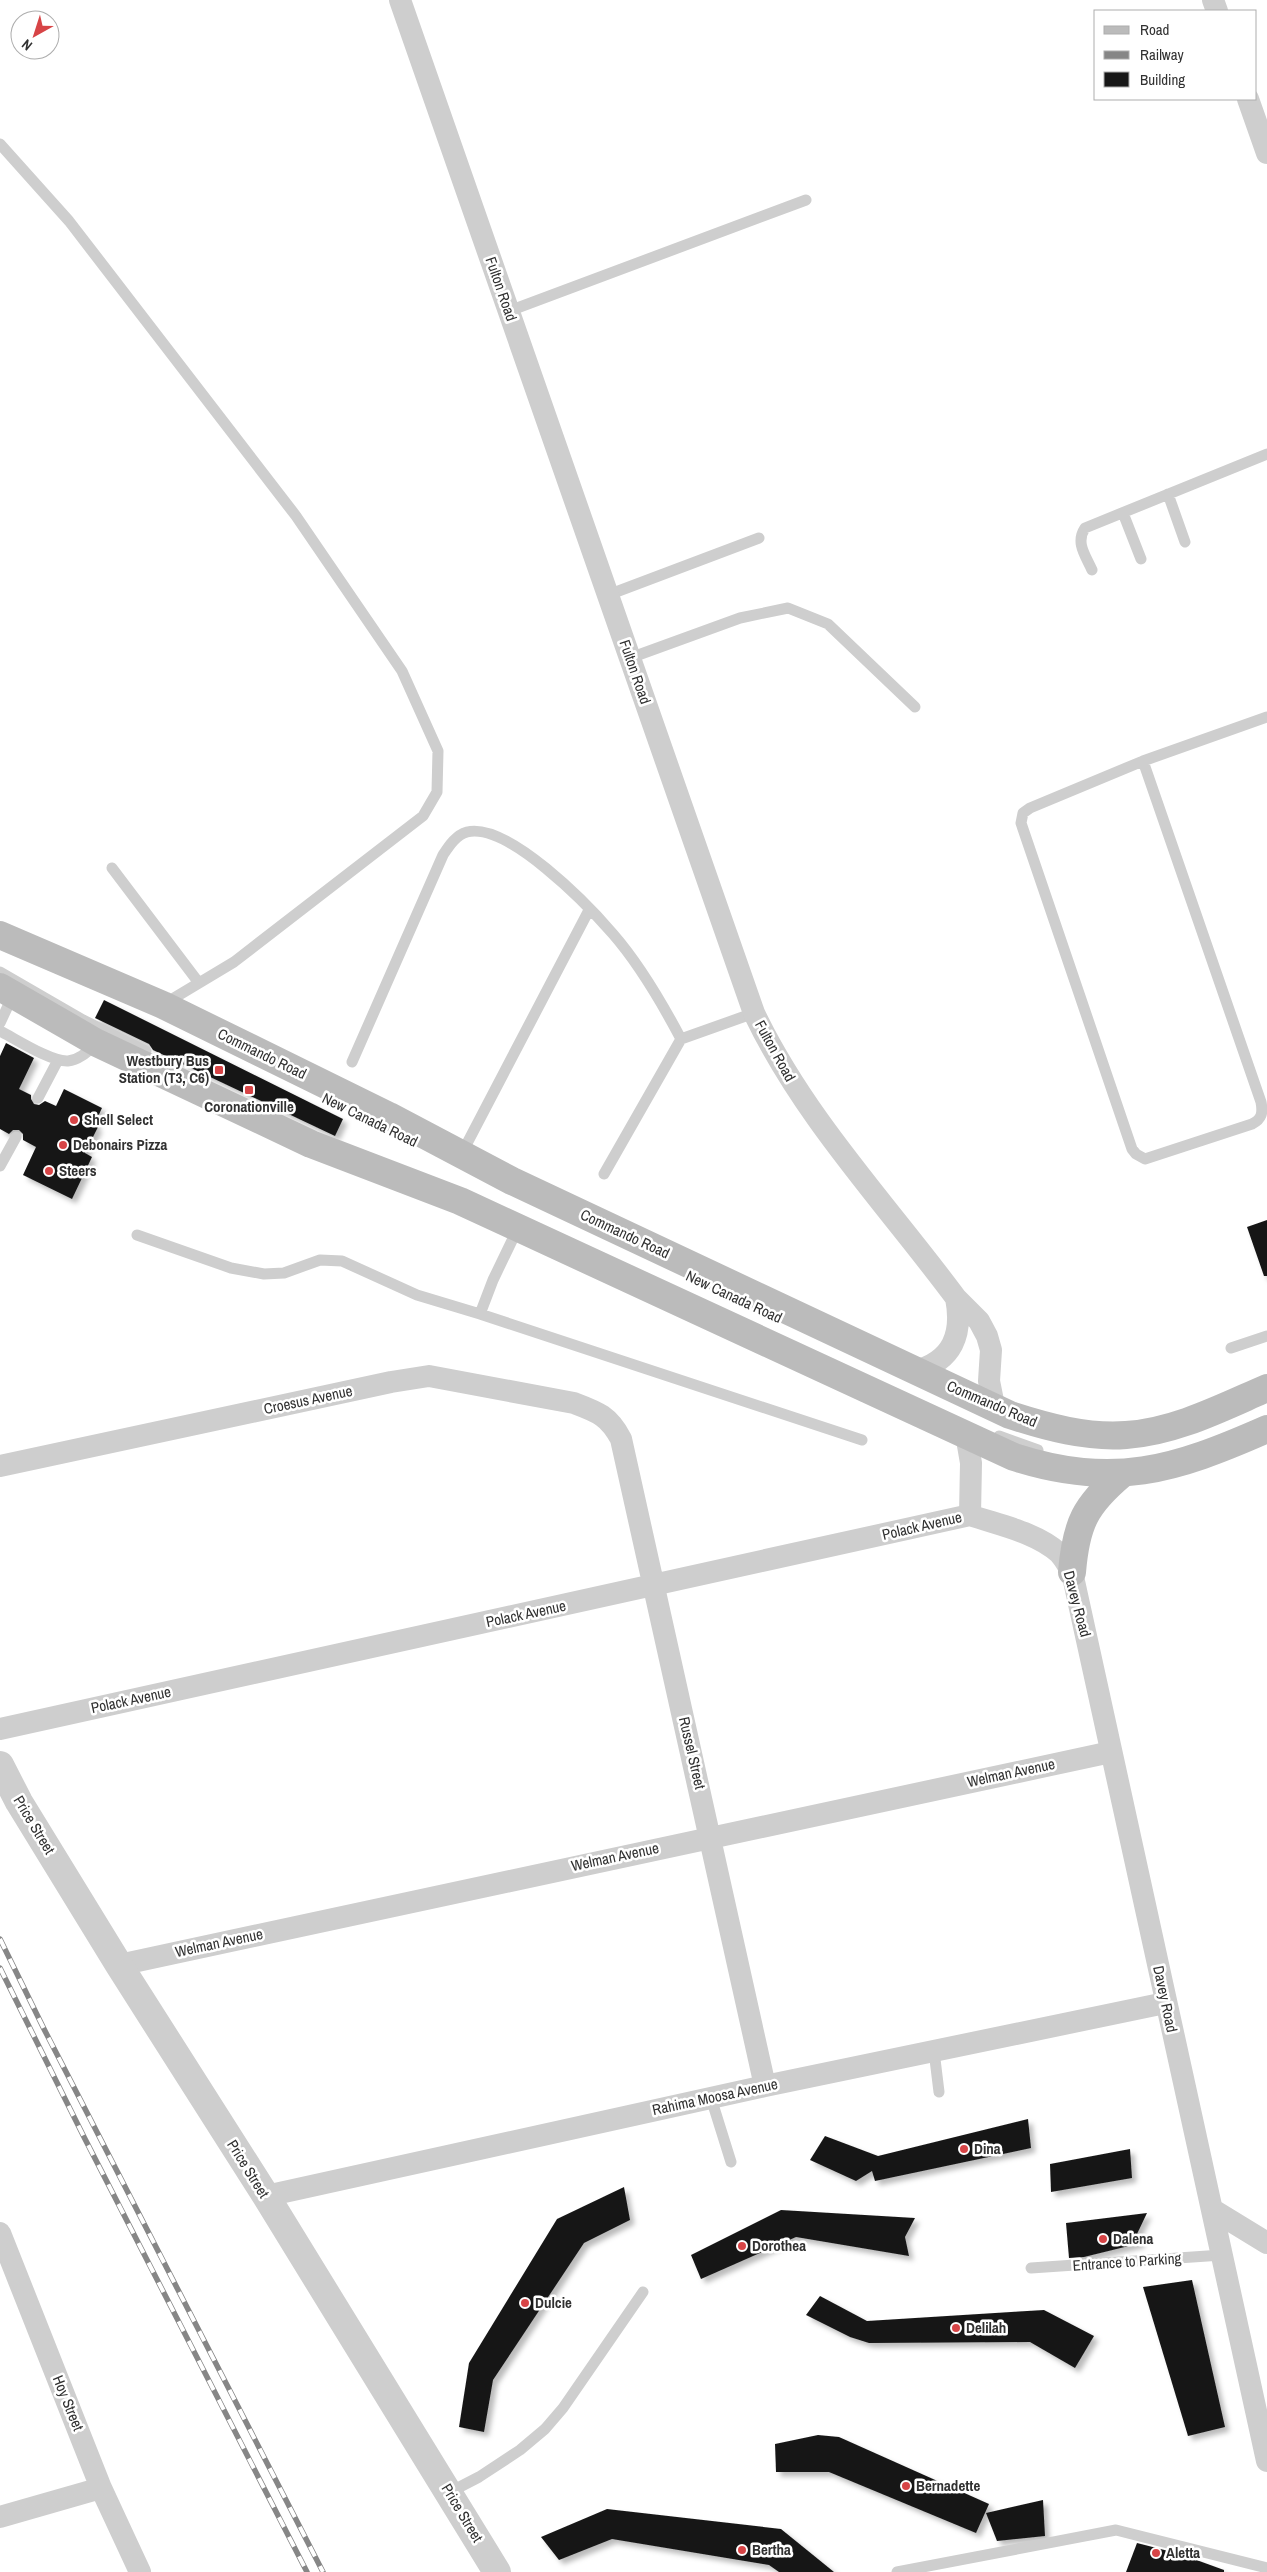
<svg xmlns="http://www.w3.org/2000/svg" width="1267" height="2572" viewBox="0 0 1267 2572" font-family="'Archivo Narrow',sans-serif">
	<defs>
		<filter id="shadow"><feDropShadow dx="4.5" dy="4.5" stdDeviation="2.5" flood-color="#0004"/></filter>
	</defs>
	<rect width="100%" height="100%" fill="#fff"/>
	<path fill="#181818" filter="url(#shadow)" d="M104,1000l239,119 -8,17 -182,-86 -4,-6 -54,-26z
		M6,1043l28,15 -15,31 12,6v4l3,5 5,1 6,-4 11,5 8,-17 38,19 -8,17 4,2 -13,26 7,4 -20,42 -49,-24 13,-28 -13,-7v-6l-4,-4h-6l-4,4 -9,-5v-73z
		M1267,1220v56h-3l-17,-49z
		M1028,2119l3,29 -156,33 -3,-10 -16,10 -46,-21 15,-24 53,20z
		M1130,2149l2,29 -81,14 -1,-28z
		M624,2187l6,33 -46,23 -91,137 -9,52 -25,-5 10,-64 88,-144z
		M781,2210l134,8 -10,19 4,19 -113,-19 -95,42 -10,-24z
		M1147,2213l-10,21 4,9 -57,14 -15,1 -3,-35z
		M1192,2280l33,147 -37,9 -45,-149z
		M820,2296l47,25 177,-11 50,26 -19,32 -45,-26 -161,1 -19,-6 -44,-22z
		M818,2435l21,2 150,67 -13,29 -147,-61h-53l-1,-28z
		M1043,2500l2,36 -48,5 -11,-28z
		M607,2509l174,20 53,43h-55l-10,-7 -157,-26 -53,21 -18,-23z
		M1137,2543l43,11 44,16v2h-98z"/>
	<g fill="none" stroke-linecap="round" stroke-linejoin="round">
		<path stroke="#cecece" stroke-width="11" d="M0,144l69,77 227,295 106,155 36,80 -1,41 -14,24 -189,146 -70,42
			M509,311l297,-111
			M1168,494l17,48
			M1123,513l18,46
			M1092,570c-6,-14 -17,-27 -7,-42l182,-74
			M608,595l151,-57
			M630,658l110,-40 48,-10 40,16 87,83
			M1143,761l118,341c2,11 1,17 -9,22l-107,35 -9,-5 -4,-5 -111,-326 2,-10 7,-5 113,-47 124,-44
			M112,868l87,115
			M0,972l83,48 63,31
			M0,1023l13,-28
			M0,1031c16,8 51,31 68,30 12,-1 21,-11 29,-18
			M352,1062l91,-207c6,-9 13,-20 24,-23 41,-10 121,73 146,102 27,31 49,69 68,105l73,-26
			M38,1098l20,-38
			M462,1153l127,-243
			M0,1166l16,-29
			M604,1174l77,-135
			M137,1235l94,33 33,6 20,-1 36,-13 22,1 75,34 63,19 13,-34 25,-52
			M480,1314l382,126
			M1231,1348l36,-12
			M999,1436l39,14
			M934,2051l5,41
			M711,2098l20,64
			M1031,2268l191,-13
			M450,2492l29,-15 41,-27 25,-21 18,-21 80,-116
			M897,2572l219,-42 151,38"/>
		<path stroke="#cecece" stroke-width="22" d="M400,0l354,1013c50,105 133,192 202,285l23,23 8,15 4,14 -2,31 5,25
			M1213,0l4,11
			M1248,99l19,54
			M915,1371c38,-10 48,-37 41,-73
			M966,1434l5,29 -1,52
			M0,1466l391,-84 38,-6 145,27c24,9 35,13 47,36l144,647
			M0,1729l970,-214c28,10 66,17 89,38 5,5 9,13 13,19l195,889
			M119,1965l992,-213
			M266,2196l499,-110 400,-83
			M1213,2210l54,33
			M0,2233l101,255 39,84
			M0,2517l101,-29"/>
		<path stroke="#cecece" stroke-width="28" d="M0,1765l19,37 100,163 147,231 231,376"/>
		<path stroke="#bbb" stroke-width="28" d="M0,935l163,70 226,111 123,65 498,234c37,12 77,23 116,20 49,-3 97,-28 141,-47
			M0,987l97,56 214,101 149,57 554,256c100,32 160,13 253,-28
			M1072,1572c4,-48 13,-67 50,-98"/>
		<g stroke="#868686" stroke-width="5.5">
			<path id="rail" d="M0,1939l44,90 279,543
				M0,1968l84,169 223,435"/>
		</g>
		<use href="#rail" stroke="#fff" stroke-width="4" stroke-dasharray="11" stroke-linecap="butt"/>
	</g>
	<g fill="#d74446" stroke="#fff" stroke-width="2">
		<rect x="214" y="1065" width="10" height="10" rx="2.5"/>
		<rect x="244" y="1085" width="10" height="10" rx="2.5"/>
		<circle cx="74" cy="1120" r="5"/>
		<circle cx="63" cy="1145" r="5"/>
		<circle cx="49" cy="1171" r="5"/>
		<circle cx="964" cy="2149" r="5"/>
		<circle cx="1103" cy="2239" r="5"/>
		<circle cx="742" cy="2246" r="5"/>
		<circle cx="525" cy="2303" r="5"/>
		<circle cx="956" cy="2328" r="5"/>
		<circle cx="906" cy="2486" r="5"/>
		<circle cx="742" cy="2550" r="5"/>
		<circle cx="1156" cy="2553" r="5"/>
	</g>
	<g text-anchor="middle" stroke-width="5" stroke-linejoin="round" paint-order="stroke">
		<g font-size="15" fill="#313131" stroke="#fff">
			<text transform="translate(501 289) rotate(71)" y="5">Fulton Road</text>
			<text transform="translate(635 672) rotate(71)" y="5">Fulton Road</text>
			<text transform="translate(775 1051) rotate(61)" y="5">Fulton Road</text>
			<text transform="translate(262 1054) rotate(26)" y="5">Commando Road</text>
			<text transform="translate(370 1120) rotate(26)" y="5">New Canada Road</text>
			<text transform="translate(625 1234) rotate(25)" y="5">Commando Road</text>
			<text transform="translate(734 1297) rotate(25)" y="5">New Canada Road</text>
			<text transform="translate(308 1400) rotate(-12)" y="5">Croesus Avenue</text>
			<text transform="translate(992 1404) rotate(23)" y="5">Commando Road</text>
			<text transform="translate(922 1526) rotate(-13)" y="5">Polack Avenue</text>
			<text transform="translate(1077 1604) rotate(75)" y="5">Davey Road</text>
			<text transform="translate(526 1614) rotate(-12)" y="5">Polack Avenue</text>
			<text transform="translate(131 1700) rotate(-12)" y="5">Polack Avenue</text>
			<text transform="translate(692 1753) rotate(77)" y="5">Russel Street</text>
			<text transform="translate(1011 1773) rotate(-12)" y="5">Welman Avenue</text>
			<text transform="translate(34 1825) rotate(59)" y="5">Price Street</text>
			<text transform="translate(615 1857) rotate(-12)" y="5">Welman Avenue</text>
			<text transform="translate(219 1943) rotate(-12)" y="5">Welman Avenue</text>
			<text transform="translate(1165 1999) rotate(78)" y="5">Davey Road</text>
			<text transform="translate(715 2097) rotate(-12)" y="5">Rahima Moosa Avenue</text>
			<text transform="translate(248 2169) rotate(58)" y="5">Price Street</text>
			<text transform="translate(1127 2262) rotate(-4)" y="5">Entrance to Parking</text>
			<text transform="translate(68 2403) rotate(68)" y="5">Hoy Street</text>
			<text transform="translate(462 2513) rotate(59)" y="5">Price Street</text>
		</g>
		<g font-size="15" font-weight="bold" fill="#313131" stroke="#fff" text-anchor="start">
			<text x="209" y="1066" text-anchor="end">Westbury Bus<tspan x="209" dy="17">Station (T3, C6)</tspan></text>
			<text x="249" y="1112" text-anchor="middle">Coronationville</text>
			<text x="84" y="1125">Shell Select</text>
			<text x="73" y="1150">Debonairs Pizza</text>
			<text x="59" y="1176">Steers</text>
			<text x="974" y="2154">Dina</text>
			<text x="1113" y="2244">Dalena</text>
			<text x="752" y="2251">Dorothea</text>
			<text x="535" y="2308">Dulcie</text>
			<text x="966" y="2333">Delilah</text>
			<text x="916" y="2491">Bernadette</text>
			<text x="752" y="2555">Bertha</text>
			<text x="1166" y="2558">Aletta</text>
		</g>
	</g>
	<rect x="1094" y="10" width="162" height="90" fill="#ffffff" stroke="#adadad"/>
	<rect x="1104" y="26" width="25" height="8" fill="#bbbbbb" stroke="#adadad"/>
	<text x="1140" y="35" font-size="15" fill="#313131">Road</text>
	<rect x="1104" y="51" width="25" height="8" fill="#868686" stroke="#adadad"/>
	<text x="1140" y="60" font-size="15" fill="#313131">Railway</text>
	<rect x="1104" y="72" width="25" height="15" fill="#181818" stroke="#adadad"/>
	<text x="1140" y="85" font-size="15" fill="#313131">Building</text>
	<g transform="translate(35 35) rotate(219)"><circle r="24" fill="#ffffff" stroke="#adadad"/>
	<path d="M0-4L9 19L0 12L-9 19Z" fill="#d74446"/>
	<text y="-8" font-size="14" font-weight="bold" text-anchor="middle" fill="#313131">N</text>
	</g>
</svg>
